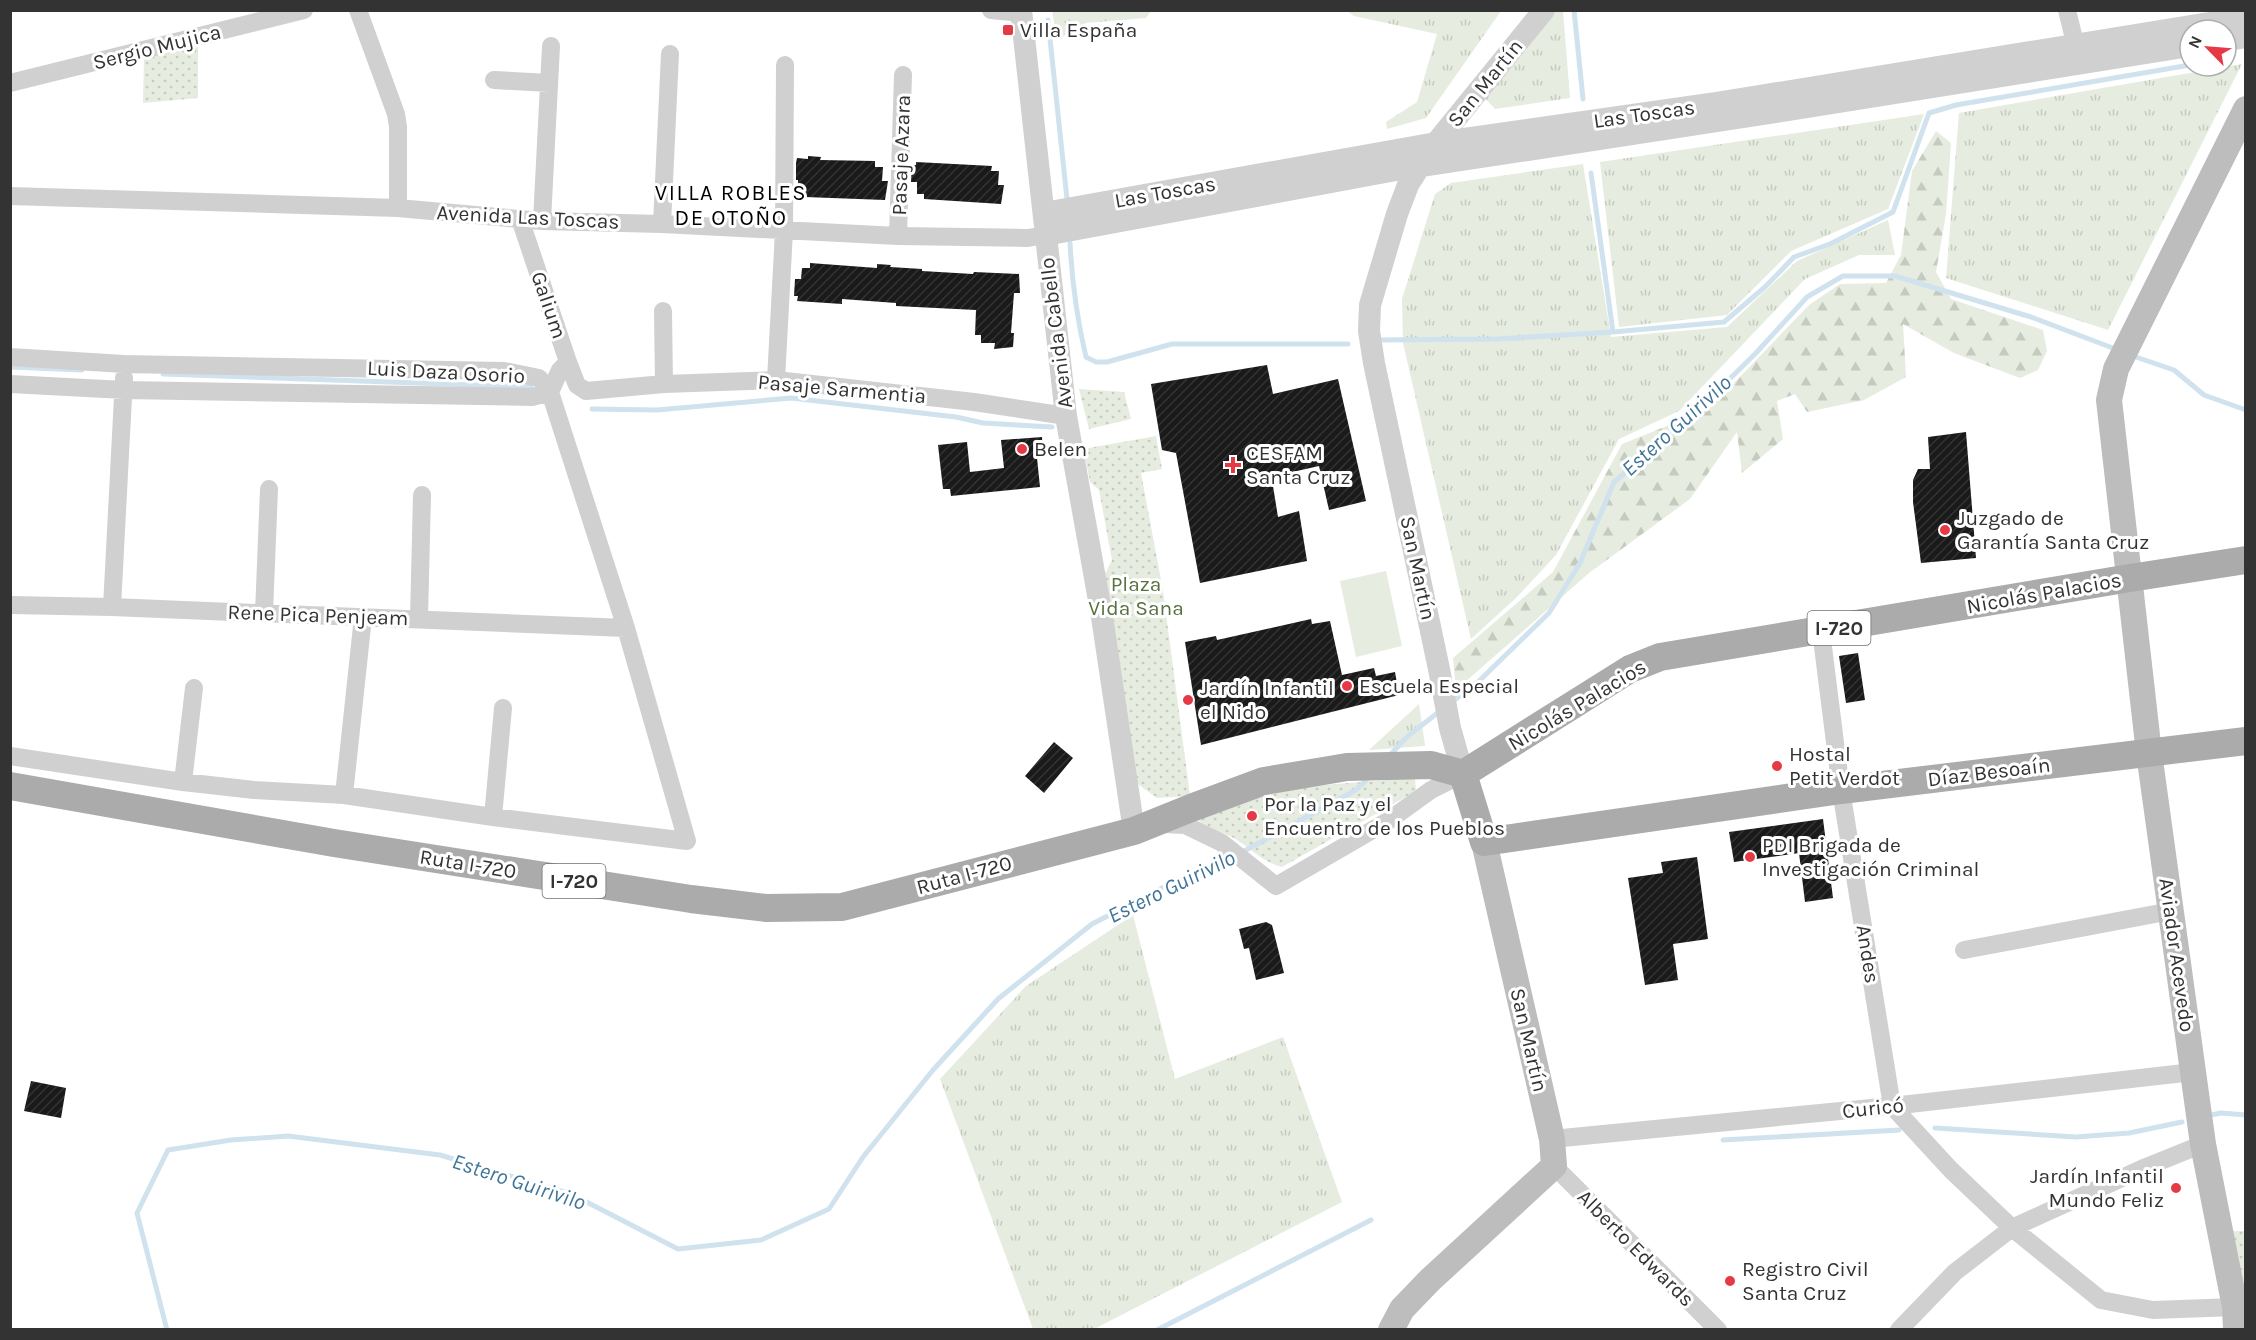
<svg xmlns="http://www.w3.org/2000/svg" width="2256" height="1340" viewBox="0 0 2256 1340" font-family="Karla,sans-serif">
	<defs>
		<pattern id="grass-tufts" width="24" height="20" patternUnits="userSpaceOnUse" patternTransform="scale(1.5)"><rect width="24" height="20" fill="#e6ecdf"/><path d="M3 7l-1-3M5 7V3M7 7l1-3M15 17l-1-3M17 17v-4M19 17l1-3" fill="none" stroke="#c6cbc0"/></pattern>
		<pattern id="forest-firs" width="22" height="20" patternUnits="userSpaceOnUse" patternTransform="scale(1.5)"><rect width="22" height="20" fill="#e6ecdf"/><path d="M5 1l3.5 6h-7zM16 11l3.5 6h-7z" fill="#c6cbc0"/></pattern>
		<pattern id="park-dots" width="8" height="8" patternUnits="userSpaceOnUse" patternTransform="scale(1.5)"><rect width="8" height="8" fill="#e6ecdf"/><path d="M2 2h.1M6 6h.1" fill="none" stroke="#c6cbc0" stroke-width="1.8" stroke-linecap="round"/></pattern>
		<pattern id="building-hatch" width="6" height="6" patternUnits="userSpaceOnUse" patternTransform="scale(1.5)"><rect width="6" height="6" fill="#1a1a1a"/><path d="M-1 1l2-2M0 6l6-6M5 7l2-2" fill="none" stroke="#333"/></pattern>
	</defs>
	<rect width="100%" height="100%" fill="#fff"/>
	<path fill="url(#grass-tufts)" d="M1052,11v-1l99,1 -5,7 -60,5 -29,17z
		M1347,11h154l-75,107 -39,11 -1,-7 31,-20 20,-68 -83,-18z
		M1555,11h8l7,87 -75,11 -10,-11z
		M2242,64l-134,266 -162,-52 13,-165z
		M1924,114l-36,95 -97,42 -64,64 -108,12 -19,-165z
		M1583,164l28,173 116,-10 70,-66 91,-41 7,35h-36l-54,24 -126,132 -60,28 -63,116 -39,42 -46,42 -68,-296 -1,-44 33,-105 16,-11z
		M1419,704l6,42 -56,4z
		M1133,915l42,164 108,-42 59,165 -248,127h-61l-93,-250 86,-93z"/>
	<path fill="url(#forest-firs)" d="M1936,131l15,12 -5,71 -10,58 15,27 92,31 4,21 -9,19 -18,8 -66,-25 -51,-29 3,53 -42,23 -57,12 -12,-18 -18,7 6,38 -41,34 -5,-41 -47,67 -101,74 -133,117 -3,-32 100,-86 69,-128 87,-35 100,-104 31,-21 46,-1 15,-28 11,-84z"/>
	<path fill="url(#park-dots)" d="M198,45v53l-55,5 1,-44z
		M1079,389l45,3 7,27 -42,10z
		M1156,436l6,33 -21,4 22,118 27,205 -33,2 -22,-16 -30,-208 7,-14 -13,-70 -9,-8 -7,-33z
		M1415,778l1,13 -134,76c-24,-7 -30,-19 -50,-30 -16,-8 -18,-1 -34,-17l71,-31z
		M2227,1231h18v60l-9,-12z"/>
	<path fill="#e6ecdf" d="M1386,571l16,75 -46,11 -16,-76z"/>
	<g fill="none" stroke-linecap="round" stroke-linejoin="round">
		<path stroke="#cfe2ee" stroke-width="5" d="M1574,10l9,89
			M1048,20l19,179
			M1591,173l22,159
			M1070,243c2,39 7,76 16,114l10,5h11l65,-18h176
			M1377,340l120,-1 116,-7 111,-10 41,-35 29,-30 36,-13 63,-32 36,-99 27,-8 234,-40
			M2130,355l44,15 30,25 42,15
			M10,367l72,3
			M163,374l368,13
			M592,409l65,1 134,-12 165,19 27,6 69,4
			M1452,702l26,-20 71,-69 31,-50 34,-81 77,-65 65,-64 51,-56 36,-21h52l136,41 87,33
			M1388,757l20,-21 32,-25
			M2211,1115l10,-2 25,2
			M1935,1128l141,9 53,-4 53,-11
			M1723,1140l176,-10
			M167,1330l-30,-117 31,-63 63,-10 57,-4 152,19 131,39 107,55 83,-9 68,-31 34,-52 70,-87 65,-71 94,-75 70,-36 62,-26 132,-72 14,-14
			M1157,1330l214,-110"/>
	</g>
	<path fill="url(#building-hatch)" d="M808,156l13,1 -1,3 55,1v6h8l-1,14h6l-3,19 -80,-3v-5h-7v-12h-2v-17l1,-5 11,1z
		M916,162l76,4 -1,5h8l-1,14h6l-3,19 -77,-5v-5h-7v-12h-6l1,-17h4z
		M810,263l67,5v-4l14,1 -1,2 32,2v2l51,3 1,-2 45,2 1,19h-6l-3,40h3l-1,14 -19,2 1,-6h-14v-8h-6l1,-25 -80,-4v-3l-54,-4v5l-45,-3 1,-5h-4l1,-17h6l1,-11h8z
		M1267,365l6,29 65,-15 28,122 -37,9 -10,-44 -31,7 1,5 -17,2 6,37 21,-6 8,50 -107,22 -24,-130 -14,-3 -11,-66z
		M1966,432l10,126 -55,5 -8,-61v-22l5,-11h12l-2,-32z
		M1042,437l1,20 -6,1 3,29 -89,9 -1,-7h-7l-5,-44 29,-3 3,30 34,-4 -3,-28z
		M1311,619l1,5 18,-3 12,54 32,-7 2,8 19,-4 4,23 -198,50 -16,-103 31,-6 1,4z
		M1858,653l7,47 -19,3 -7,-47z
		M1054,742l19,16 -29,35 -19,-17z
		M1823,819l10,79 -28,4 -6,-49 -65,9 -5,-30z
		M1697,857l11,82 -35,5 5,36 -33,5 -17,-107 35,-5 -2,-11z
		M1266,922l6,3 12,48 -28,7 -7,-32 -5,1 -5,-20z
		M31,1081l35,7 -5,30 -37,-7z"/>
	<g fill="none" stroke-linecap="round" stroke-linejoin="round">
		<path stroke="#d0d0d0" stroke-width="18" d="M358,10l38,104 2,13v81
			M991,10l31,3
			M2067,10l8,33
			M494,80l55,3
			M10,83l294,-73
			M10,196l388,12 144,13 120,3 236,12 130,2 17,-3
			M520,219l48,143 9,23 9,6 78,-7 112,-4 198,22 92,14
			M542,221l9,-175
			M662,224l8,-170
			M898,236l5,-161
			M663,311l1,73
			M10,357l114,7 380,7 35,7 11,14
			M776,380l8,-149 1,-166
			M10,384l114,6 408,7 18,-5
			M10,605l102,2 514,21
			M112,607l12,-229
			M264,613l5,-124
			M419,619l3,-124
			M1821,631l20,159 51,316 59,64 61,58 89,72 52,10 82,-3
			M10,756l173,26 71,8 90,5 149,22 194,24 -61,-213 -76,-236 10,-22 8,-8
			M183,782l11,-94
			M344,795l19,-178
			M493,817l10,-109
			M1162,824l23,1 37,18 54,43 112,-65 43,-31 32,-16
			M1964,950l207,-39
			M1552,1139l340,-33 301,-34
			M1554,1166l164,164
			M1899,1330l56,-58 57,-44 134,-61 57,-23"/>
		<path stroke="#d0d0d0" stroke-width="22" d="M1021,10l45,406 36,201 32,214
			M2226,40l20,-3
			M1044,213l392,-70 281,-40 529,-86
			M1045,235l351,-65 348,-53 446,-71
			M1463,774l-13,-46 -11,-59 -65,-306 -5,-32 1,-26 27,-91 11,-29 12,-19 16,-23 108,-133"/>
		<path stroke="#bdbdbd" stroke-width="26" d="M1391,1330l11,-21 28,-29 124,-114 -2,-27 -68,-297
			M2236,1330l-1,-23 -32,-163 -10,-72 -44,-319 -40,-353 7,-31 130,-260"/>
		<path stroke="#ababab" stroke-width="28" d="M1463,774l21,68 357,-52 405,-49
			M10,786l324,57 357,56 75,9 76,-1 292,-76 57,-23 73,-27 83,-14 84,-2 32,9 167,-105 30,-12 470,-79 116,-18"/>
	</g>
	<g fill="#e63946" stroke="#fff" stroke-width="2">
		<rect x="1002" y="24" width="12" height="12" rx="3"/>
		<circle cx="1022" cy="449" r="6"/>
		<path d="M1230 456h6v6h6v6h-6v6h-6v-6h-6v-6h6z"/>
		<circle cx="1945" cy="530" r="6"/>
		<circle cx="1347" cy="686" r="6"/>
		<circle cx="1188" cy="700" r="6"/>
		<circle cx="1777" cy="766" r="6"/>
		<circle cx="1252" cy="816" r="6"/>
		<circle cx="1750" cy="857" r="6"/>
		<circle cx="2176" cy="1188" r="6"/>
		<circle cx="1730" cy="1281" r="6"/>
	</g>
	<g text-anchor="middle" stroke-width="6" stroke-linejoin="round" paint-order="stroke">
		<g fill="#fff" stroke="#707070" stroke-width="1.5">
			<rect x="1807.5" y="611" width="63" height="34" rx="4.5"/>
			<rect x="542.5" y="864" width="63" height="34" rx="4.5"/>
		</g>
		<g font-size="20" font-weight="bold" fill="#333">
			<text x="1839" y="635">I-720</text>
			<text x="574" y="888">I-720</text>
		</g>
		<g font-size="21" fill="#333" stroke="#fff" text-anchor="start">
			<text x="1020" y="37">Villa España</text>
			<text x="1034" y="456">Belen</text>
			<text x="1246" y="460">CESFAM<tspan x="1246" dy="24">Santa Cruz</tspan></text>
			<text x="1957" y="525">Juzgado de<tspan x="1957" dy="24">Garantía Santa Cruz</tspan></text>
			<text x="1359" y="693">Escuela Especial</text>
			<text x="1200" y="695">Jardín Infantil<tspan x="1200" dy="24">el Nido</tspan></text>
			<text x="1789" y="761">Hostal<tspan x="1789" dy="24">Petit Verdot</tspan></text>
			<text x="1264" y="811">Por la Paz y el<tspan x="1264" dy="24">Encuentro de los Pueblos</tspan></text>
			<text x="1762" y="852">PDI Brigada de<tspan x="1762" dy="24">Investigación Criminal</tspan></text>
			<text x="2164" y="1183" text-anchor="end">Jardín Infantil<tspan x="2164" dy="24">Mundo Feliz</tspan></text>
			<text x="1742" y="1276">Registro Civil<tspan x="1742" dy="24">Santa Cruz</tspan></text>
		</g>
		<g font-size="21" fill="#333" stroke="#fff">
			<text transform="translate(157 47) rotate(-14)" y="7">Sergio Mujica</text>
			<text transform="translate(1485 83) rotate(-51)" y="7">San Martín</text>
			<text transform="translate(1644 114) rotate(-8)" y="7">Las Toscas</text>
			<text transform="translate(901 155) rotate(-88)" y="7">Pasaje Azara</text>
			<text transform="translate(1165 192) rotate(-10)" y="7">Las Toscas</text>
			<text transform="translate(528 217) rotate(3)" y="7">Avenida Las Toscas</text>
			<text transform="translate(549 305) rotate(71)" y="7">Galium</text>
			<text transform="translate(1056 333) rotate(-97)" y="7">Avenida Cabello</text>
			<text transform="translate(446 372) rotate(3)" y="7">Luis Daza Osorio</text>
			<text transform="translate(842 389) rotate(5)" y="7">Pasaje Sarmentia</text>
			<text transform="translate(1418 568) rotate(78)" y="7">San Martín</text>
			<text transform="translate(2044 593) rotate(-10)" y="7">Nicolás Palacios</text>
			<text transform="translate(318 615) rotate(2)" y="7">Rene Pica Penjeam</text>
			<text transform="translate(1577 705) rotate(-31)" y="7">Nicolás Palacios</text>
			<text transform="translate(1989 772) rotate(-7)" y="7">Díaz Besoaín</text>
			<text transform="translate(468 864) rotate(9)" y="7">Ruta I-720</text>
			<text transform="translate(964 875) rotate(-15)" y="7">Ruta I-720</text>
			<text transform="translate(1868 954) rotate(81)" y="7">Andes</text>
			<text transform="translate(2177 955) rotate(82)" y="7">Aviador Acevedo</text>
			<text transform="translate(1529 1040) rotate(77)" y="7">San Martín</text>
			<text transform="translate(1873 1108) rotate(-6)" y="7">Curicó</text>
			<text transform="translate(1636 1248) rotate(45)" y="7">Alberto Edwards</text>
		</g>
		<g font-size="21" fill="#56703f" stroke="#fff">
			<text x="1136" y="591">Plaza<tspan x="1136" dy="24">Vida Sana</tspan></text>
		</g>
		<g font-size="22" letter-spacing="1.5" fill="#000" stroke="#fff">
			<text x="731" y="200">VILLA ROBLES<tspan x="731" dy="25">DE OTOÑO</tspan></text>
		</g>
		<g font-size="22" font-style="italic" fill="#3f7597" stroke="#fff">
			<text transform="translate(1676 425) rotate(-42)" y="8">Estero Guirivilo</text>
			<text transform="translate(1171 886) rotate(-26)" y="8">Estero Guirivilo</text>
			<text transform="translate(519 1181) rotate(18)" y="8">Estero Guirivilo</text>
		</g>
	</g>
	<rect width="2256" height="1340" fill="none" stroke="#333333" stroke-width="24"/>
	<g transform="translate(2208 48) rotate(295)"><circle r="28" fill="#ffffff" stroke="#adadad" stroke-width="1.5"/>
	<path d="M0-4.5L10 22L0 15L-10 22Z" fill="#e63946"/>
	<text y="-9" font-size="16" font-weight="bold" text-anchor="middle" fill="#333333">N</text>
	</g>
</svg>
